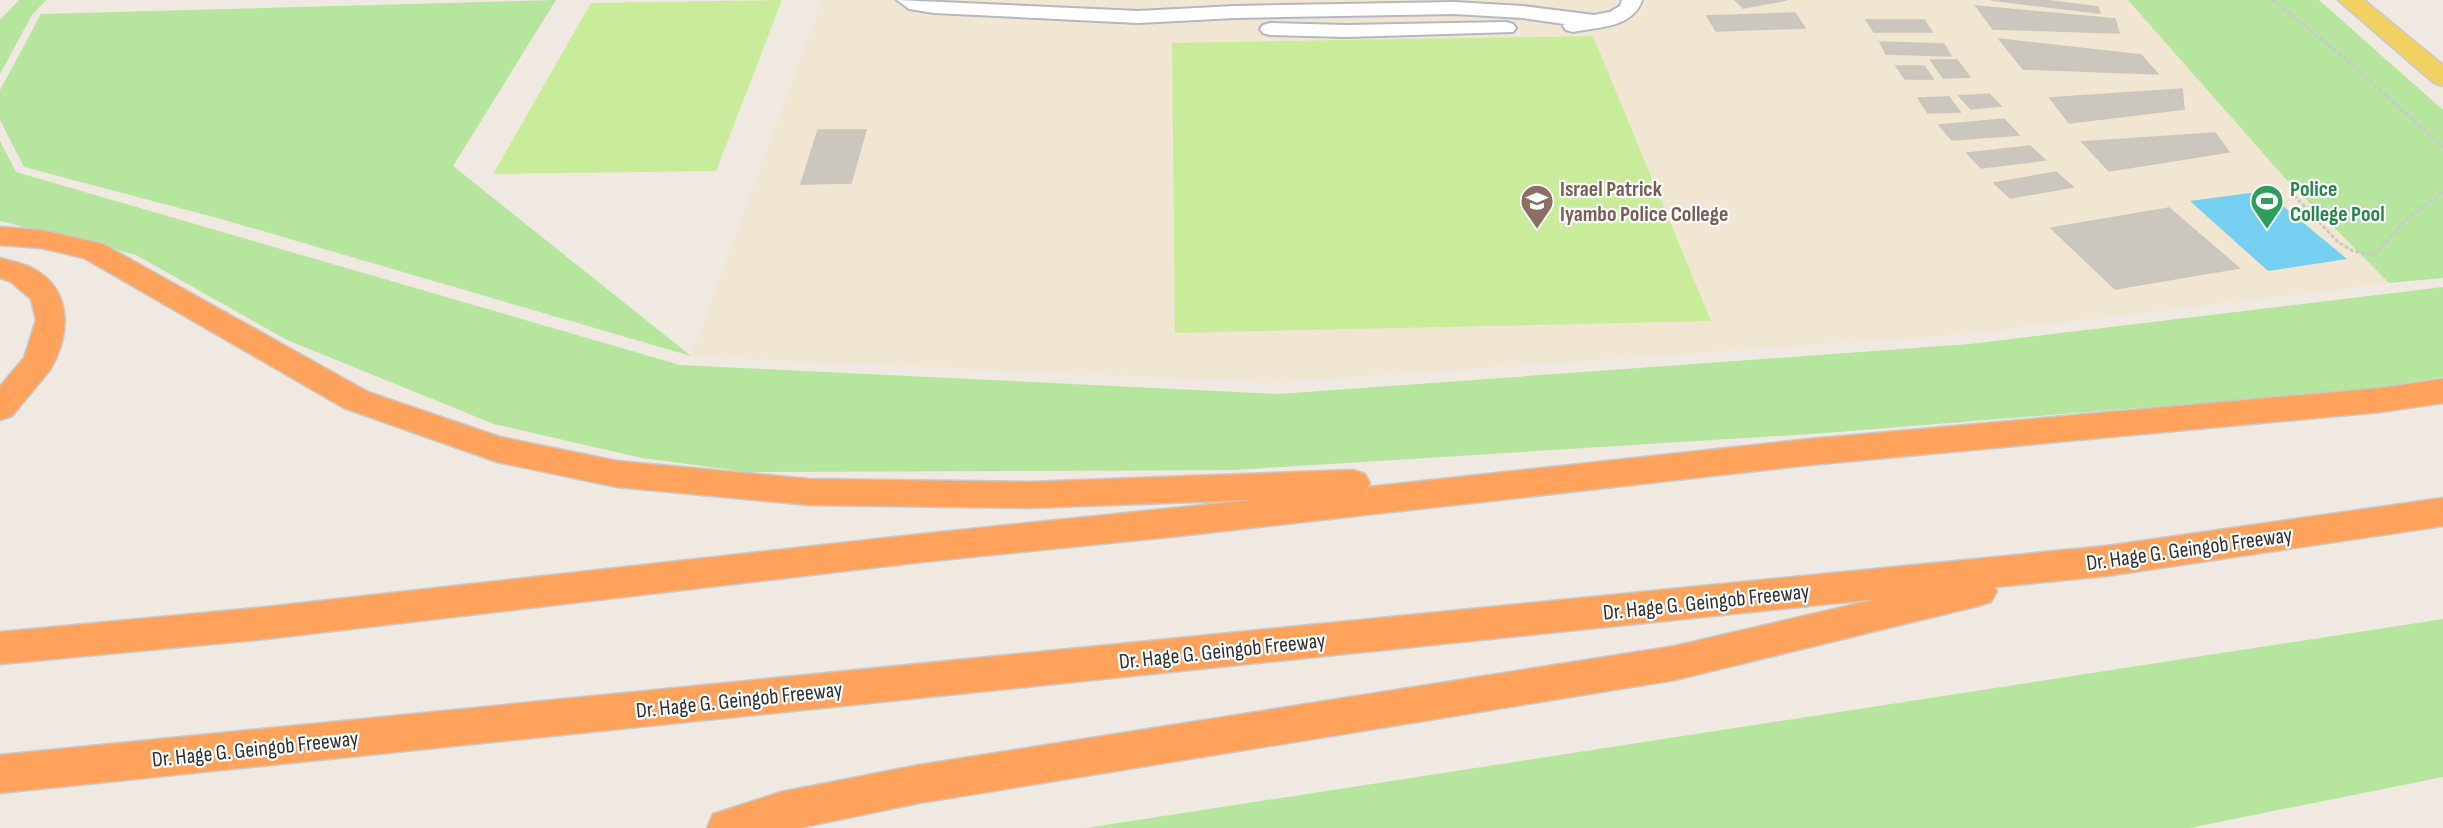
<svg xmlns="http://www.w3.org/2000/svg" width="2443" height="828" viewBox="0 0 2443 828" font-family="'Sofia Sans Condensed',sans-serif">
	<rect width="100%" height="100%" fill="#efe9e1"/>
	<path fill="#f0e6d1" d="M822,0h1306l156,177 105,106 -428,51 -685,48 -585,-26z"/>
	<path fill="#b6e59e" d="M19,0h27l-14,15 -32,59v-54z
		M556,0l-103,166 238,190 -470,-137 -197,-52 -24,-47v-30l41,-76z
		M2128,0h191l124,110v168l-54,5 -105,-106z
		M0,141l16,31 664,193 599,29 691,-50 473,-57v90l-79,13 -539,43 -591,37 -487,2 -105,-14 -148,-34 -207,-84 -151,-85 -136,-34z
		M2443,619v158l-254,51h-1103z"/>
	<path fill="#c9ec9a" d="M782,0l-66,171 -223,3 98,-171z
		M1593,36l118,285 -536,12 -3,-290z"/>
	<path fill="#75cff0" d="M2265,191l82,68 -79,12 -78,-70z"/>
	<path fill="#cbc7bf" stroke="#cbc5ba" stroke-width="1.5" d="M1735,0h52l-44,8z
		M1991,0h51l56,7 2,6z
		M1976,6l139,13 4,14 -126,-4z
		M1795,13l10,15 -89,3 -9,-15z
		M1866,20h58l8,12h-58z
		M1999,39l142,16 17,19 -135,-5z
		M1880,42l64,2 7,12 -65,-2z
		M1931,60h26l13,17 -27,1z
		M1896,66h28l9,13h-28z
		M2182,89l2,20 -115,14 -19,-25z
		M1989,94l12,12 -30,3 -12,-13z
		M1949,97l11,15 -32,1 -10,-15z
		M2004,119l15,16 -67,5 -13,-15z
		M818,130h48l-15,53 -50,1z
		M2215,133l14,19 -120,19 -27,-29z
		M2030,146l15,14 -64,8 -14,-15z
		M2056,172l17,15 -63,11 -16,-15z
		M2169,208l70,60 -124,21 -64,-61z"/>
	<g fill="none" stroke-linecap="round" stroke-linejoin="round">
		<g stroke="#b4b7c1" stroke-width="4">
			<path id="minor" d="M897,0l241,11 97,-5 219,-4 69,4 71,9 16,-3 10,-6 2,-6h20c-9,28 -44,27 -69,32l-7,-2 -3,-4 1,-2 -41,-6 -69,-4 -219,4 -97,5 -204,-10 -25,-4z
				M1506,22l7,2 3,4 -3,4 -167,5 -76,-2 -7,-2 -3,-4 3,-4 7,-2 76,2z"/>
		</g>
		<g stroke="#c9c9c9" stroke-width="3">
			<path id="major" d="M2338,0h26l79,65v21l-9,-3z"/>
		</g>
		<g stroke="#c9c9c9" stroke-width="3">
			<path id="highway" d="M0,227l41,3 62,14 265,148 132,45 117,24 192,18 219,3 325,-12 12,4 5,9 -2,4 441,-48 572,-51 62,-9v24l-62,9 -572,53 -630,71 -257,26 -665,78 -257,24v-32l257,-24 665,-74 330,-34 -224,8 -219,-3 -192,-18 -120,-25 -153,-54 -260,-150 -43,-10 -41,-3z
				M0,258c10,3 22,5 32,10 41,21 39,67 18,102l-38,46 -12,4v-34l24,-28 12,-38 -5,-21 -20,-17 -11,-4z
				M2443,498v28l-337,50 -111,11 2,4 -6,11 -13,4 -303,74 -756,123 -120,25h-92l6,-14 68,-22 138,-27 756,-119 202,-47 -1877,194v-38l2106,-209z"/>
		</g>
		<path stroke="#c9c9c9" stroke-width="3" stroke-dasharray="4 2" stroke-linecap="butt" d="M2273,0l68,55 102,92
			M2290,191l48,51 15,9 21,4 33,-36 36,-27"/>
		<use href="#minor" fill="#fff" fill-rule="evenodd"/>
		<use href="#major" fill="#f2d163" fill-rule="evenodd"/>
		<use href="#highway" fill="#ffa35c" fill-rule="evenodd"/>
	</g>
	<defs>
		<g id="university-pin" transform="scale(1.725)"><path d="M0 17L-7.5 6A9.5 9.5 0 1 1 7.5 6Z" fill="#8d6e63" stroke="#fff"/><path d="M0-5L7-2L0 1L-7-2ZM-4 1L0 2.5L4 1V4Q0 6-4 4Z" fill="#fff"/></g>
		<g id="stadium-pin" transform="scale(1.725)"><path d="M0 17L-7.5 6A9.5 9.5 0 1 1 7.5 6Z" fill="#2e9e5b" stroke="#fff"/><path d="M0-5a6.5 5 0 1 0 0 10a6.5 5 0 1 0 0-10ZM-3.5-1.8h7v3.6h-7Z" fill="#fff"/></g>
	</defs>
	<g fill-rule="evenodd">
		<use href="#university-pin" x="1537" y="201"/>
		<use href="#stadium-pin" x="2267" y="201"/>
	</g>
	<g text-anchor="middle" stroke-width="4.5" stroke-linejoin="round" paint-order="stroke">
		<g font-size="22" font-weight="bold" fill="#785e54" stroke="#fff" text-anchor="start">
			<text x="1560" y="196">Israel Patrick<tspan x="1560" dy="25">Iyambo Police College</tspan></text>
		</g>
		<g font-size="22" font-weight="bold" fill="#27864d" stroke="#fff" text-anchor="start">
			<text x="2290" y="196">Police<tspan x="2290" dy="25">College Pool</tspan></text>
		</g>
		<g font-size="22" fill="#2e2e2e" stroke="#fff">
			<text transform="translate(2189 548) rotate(-8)" y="8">Dr. Hage G. Geingob Freeway</text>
			<text transform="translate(1706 601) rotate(-6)" y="8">Dr. Hage G. Geingob Freeway</text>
			<text transform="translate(1222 650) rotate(-6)" y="8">Dr. Hage G. Geingob Freeway</text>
			<text transform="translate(739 699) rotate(-6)" y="8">Dr. Hage G. Geingob Freeway</text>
			<text transform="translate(255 748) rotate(-6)" y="8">Dr. Hage G. Geingob Freeway</text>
		</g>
	</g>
</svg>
